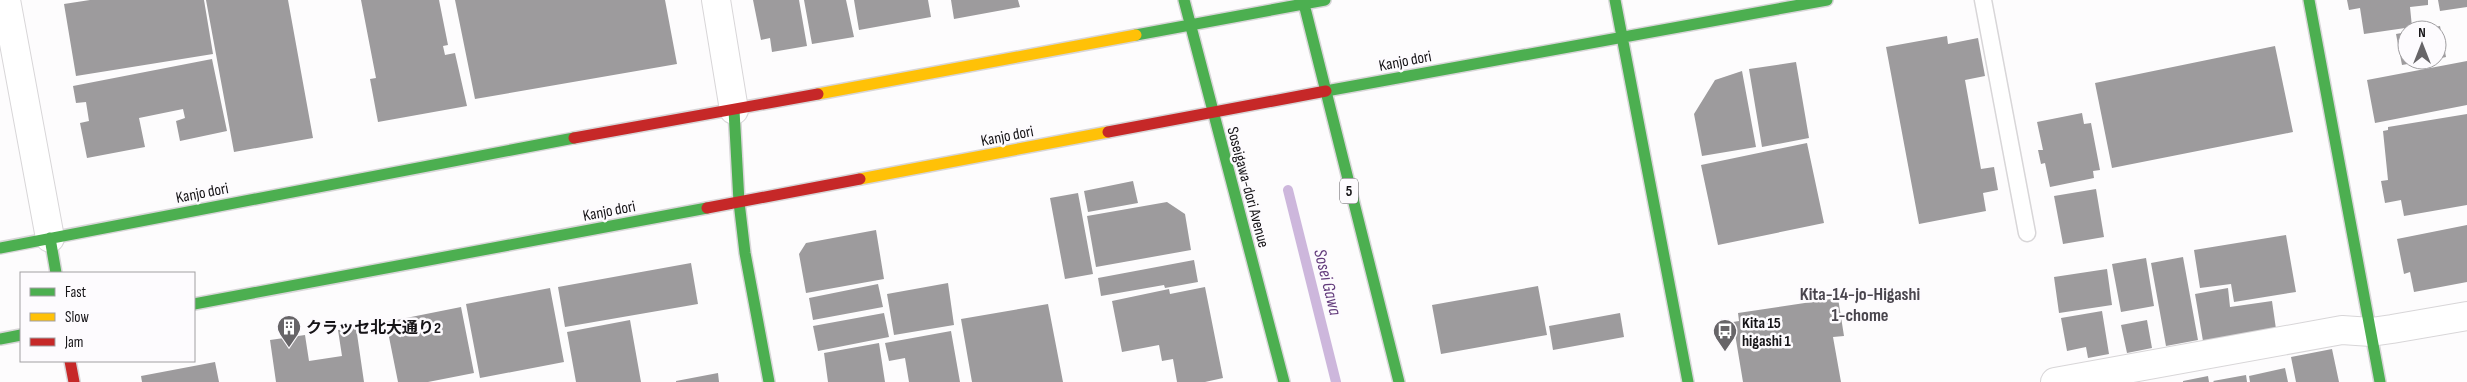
<svg xmlns="http://www.w3.org/2000/svg" width="2467" height="382" viewBox="0 0 2467 382" font-family="'Sofia Sans Condensed','Noto Sans JP',sans-serif">
	<rect width="100%" height="100%" fill="#fdfcfd"/>
	<g fill="none" stroke-linecap="round" stroke-linejoin="round">
		<path stroke="#cdb7dc" stroke-width="10" d="M1288,190l48,192"/>
	</g>
	<path fill="#9d9b9d" d="M90,0h114l9,54 -137,22 -12,-72z
		M206,0h82l25,138 -79,14z
		M361,0h78l9,45 -5,1 2,9 10,-2 12,53 -89,16 -8,-43 6,-1z
		M455,0h210l12,64 -202,35z
		M753,0h46l8,46 -35,6 -2,-14 -9,2z
		M804,0h42l8,37 -42,7z
		M854,0h74l3,17 -72,13z
		M951,0h67l2,7 -66,12z
		M2347,0h81v5l-18,2 2,20 -48,7 -4,-26 -11,2z
		M2438,0h29v7l-27,4z
		M2440,26l6,31 -9,2v-29l-13,-1z
		M2407,32v28l18,1 -23,4 -6,-31z
		M1947,36l1,8 30,-6 7,38 -20,4 16,89 13,-2 4,23 -15,3 3,18 -67,13 -33,-177z
		M2275,46l18,86 -181,36 -17,-85z
		M212,59l15,72 -47,10 -4,-20 9,-3 -2,-9 -44,9 6,29 -58,11 -7,-35 9,-2 -3,-19 -10,1 -3,-17z
		M2467,61v44l-92,18 -8,-43z
		M1796,62l13,76 -47,9 -13,-78z
		M1742,71l14,76 -54,9 -8,-42 21,-34z
		M2082,113l2,11 7,-1 9,47 -7,1 1,7 -44,9 -5,-24 -4,1 -3,-14h5l-6,-28z
		M2467,114v91l-63,11 -3,-16 -16,3 -4,-22 7,-1 -5,-49 5,-1v-3z
		M1807,143l17,80 -106,22 -17,-80z
		M1133,181l5,22 -50,9 -4,-21z
		M2096,189l8,48 -41,7 -9,-48z
		M1078,193l15,81 -28,5 -15,-81z
		M1167,202l18,12 6,36 -95,17 -9,-51z
		M2467,225v57l-53,10 -4,-20 -6,2 -7,-35z
		M876,230l8,49 -78,14 -7,-39 7,-11z
		M2286,235l10,57 -62,10 -3,-18 -31,4 -6,-38z
		M2183,257l15,83 -32,6 -15,-83z
		M2146,258l8,48 -33,6 -9,-48z
		M1194,260l4,22 -33,6 -1,-3 -63,11 -3,-18z
		M691,263l7,41 -133,23 -7,-40z
		M2107,269l5,36 -53,8 -5,-36z
		M948,283l6,42 -60,10 -7,-41z
		M878,284l5,23 -70,13 -4,-22z
		M1538,286l9,49 -106,19 -9,-49z
		M1205,287l18,91 -18,4h-28l-4,-23 -11,2 -3,-16 -37,7 -10,-51 57,-12 1,5z
		M550,288l14,74 -84,16 -14,-74z
		M2228,288l2,19 42,-6 4,28 -73,12 -8,-47z
		M1838,298l6,38 -11,1 8,45h-98l-10,-60 6,-1 -1,-8z
		M1048,304l15,78h-91l-11,-63z
		M461,307l13,66 -46,9h-30l-12,-60z
		M2102,311l7,43 -21,4 -2,-11 -19,4 -6,-33z
		M884,313l5,24 -71,14 -5,-25z
		M1620,313l4,24 -71,13 -4,-24z
		M630,320l11,62h-65l-9,-50z
		M2147,320l5,28 -25,5 -6,-28z
		M356,327l8,55h-88l-6,-42 35,-5 4,26 33,-5 -4,-26z
		M951,331l9,51h-51l-4,-24 -16,3 -4,-18z
		M879,343l6,39h-57l-4,-29z
		M2332,349l7,33h-43l-5,-25z
		M215,362l4,20h-77l-1,-6z
		M2285,368l3,14h-38l-1,-6z
		M718,373l1,9h-43v-1z
		M2246,375l1,7h-33l-1,-1z
		M2208,376l1,6h-26v-1z"/>
	<g fill="none" stroke-linecap="round" stroke-linejoin="round">
		<g stroke="#d8d6d8" stroke-width="19">
			<path id="lane" d="M1983,0l44,233"/>
		</g>
		<g stroke="#d8d6d8" stroke-width="30">
			<path id="street" d="M6,0l44,238
				M716,0l18,110
				M2055,382l287,-52 29,2 21,-3 75,-13"/>
		</g>
		<g stroke="#d8d6d8" stroke-width="14">
			<path id="fast" d="M1184,0l100,382
				M1303,0l96,382
				M1615,0l73,382
				M2309,0l71,382
				M1136,35l189,-35
				M1326,91l501,-91
				M734,110l5,92 6,51 24,129
				M50,238l6,35
				M0,248l574,-110
				M194,304l513,-96
				M0,339l21,-4"/>
		</g>
		<g stroke="#d8d6d8" stroke-width="14">
			<path id="slow" d="M818,94l318,-59
				M860,179l248,-47"/>
		</g>
		<g stroke="#d8d6d8" stroke-width="14">
			<path id="jam" d="M1108,132l218,-41
				M574,138l244,-44
				M707,208l153,-29
				M70,361l4,21"/>
		</g>
		<use href="#lane" stroke="#fff" stroke-width="16"/>
		<use href="#street" stroke="#fff" stroke-width="28"/>
		<use href="#fast" stroke="#4caf50" stroke-width="11"/>
		<use href="#slow" stroke="#ffc107" stroke-width="11"/>
		<use href="#jam" stroke="#c62828" stroke-width="11"/>
	</g>
	<defs>
		<g id="building-pin" transform="scale(1.25)"><path d="M0 17L-7.5 6A9.5 9.5 0 1 1 7.5 6Z" fill="#676568" stroke="#fdfbfe"/><path d="M-4-6H4V6H1V3H-1V6H-4ZM-2.5-4.3h1.7v1.8h-1.7ZM.8-4.3h1.7v1.8H.8ZM-2.5-1h1.7V.8h-1.7ZM.8-1h1.7V.8H.8Z" fill="#fff"/></g>
		<g id="bus-pin" transform="scale(1.25)"><path d="M0 17L-7.5 6A9.5 9.5 0 1 1 7.5 6Z" fill="#676568" stroke="#fdfbfe"/><path d="M-5-6H5V4H4V6H2V4H-2V6H-4V4H-5ZM-3.5-4V0h7V-4ZM-3.5 1.2v1.5H-2V1.2ZM2 1.2v1.5H3.5V1.2Z" fill="#fff"/></g>
	</defs>
	<g fill-rule="evenodd">
		<use href="#building-pin" x="289" y="327"/>
		<use href="#bus-pin" x="1725" y="331"/>
	</g>
	<g text-anchor="middle" stroke-width="5" stroke-linejoin="round" paint-order="stroke">
		<rect fill="#fdfbfe" stroke="#5b595c" stroke-width="1" x="1340" y="178.5" width="18" height="25" rx="4"/>
		<g font-size="15" font-weight="bold" fill="#161417">
			<text x="1349" y="196">5</text>
		</g>
		<g font-size="16" fill="#161417" stroke="#fdfbfe">
			<text transform="translate(1405 60) rotate(-11)" y="6">Kanjo dori</text>
			<text transform="translate(1007 135) rotate(-11)" y="6">Kanjo dori</text>
			<text transform="translate(1249 187) rotate(75)" y="6">Soseigawa-dori Avenue</text>
			<text transform="translate(202 192) rotate(-11)" y="6">Kanjo dori</text>
			<text transform="translate(609 210) rotate(-11)" y="6">Kanjo dori</text>
		</g>
		<g font-size="16" font-weight="bold" fill="#161417" stroke="#fdfbfe" text-anchor="start">
			<text x="1742" y="328">Kita 15<tspan x="1742" dy="18">higashi 1</tspan></text>
			<text x="306" y="333">クラッセ北大通り2</text>
		</g>
		<g font-size="18" font-style="italic" fill="#633c7c" stroke="#fdfbfe">
			<text transform="translate(1328 282) rotate(76)" y="6">Sosei Gawa</text>
		</g>
		<g font-size="18" font-weight="bold" fill="#49454d" stroke="#fdfbfe">
			<text x="1860" y="300">Kita-14-jo-Higashi<tspan x="1860" dy="21">1-chome</tspan></text>
		</g>
	</g>
	<rect x="20" y="272" width="175" height="90" fill="#fdfbfe" stroke="#a19fa2"/>
	<rect x="30" y="288" width="25" height="8" fill="#4caf50" stroke="#a19fa2"/>
	<text x="65" y="297" font-size="15" fill="#161417">Fast</text>
	<rect x="30" y="313" width="25" height="8" fill="#ffc107" stroke="#a19fa2"/>
	<text x="65" y="322" font-size="15" fill="#161417">Slow</text>
	<rect x="30" y="338" width="25" height="8" fill="#c62828" stroke="#a19fa2"/>
	<text x="65" y="347" font-size="15" fill="#161417">Jam</text>
	<g transform="translate(2422 45)"><circle r="24" fill="#fdfbfe" stroke="#a19fa2"/>
	<path d="M0-4L9 19L0 12L-9 19Z" fill="#676568"/>
	<text y="-8" font-size="14" font-weight="bold" text-anchor="middle" fill="#161417">N</text>
	</g>
</svg>
